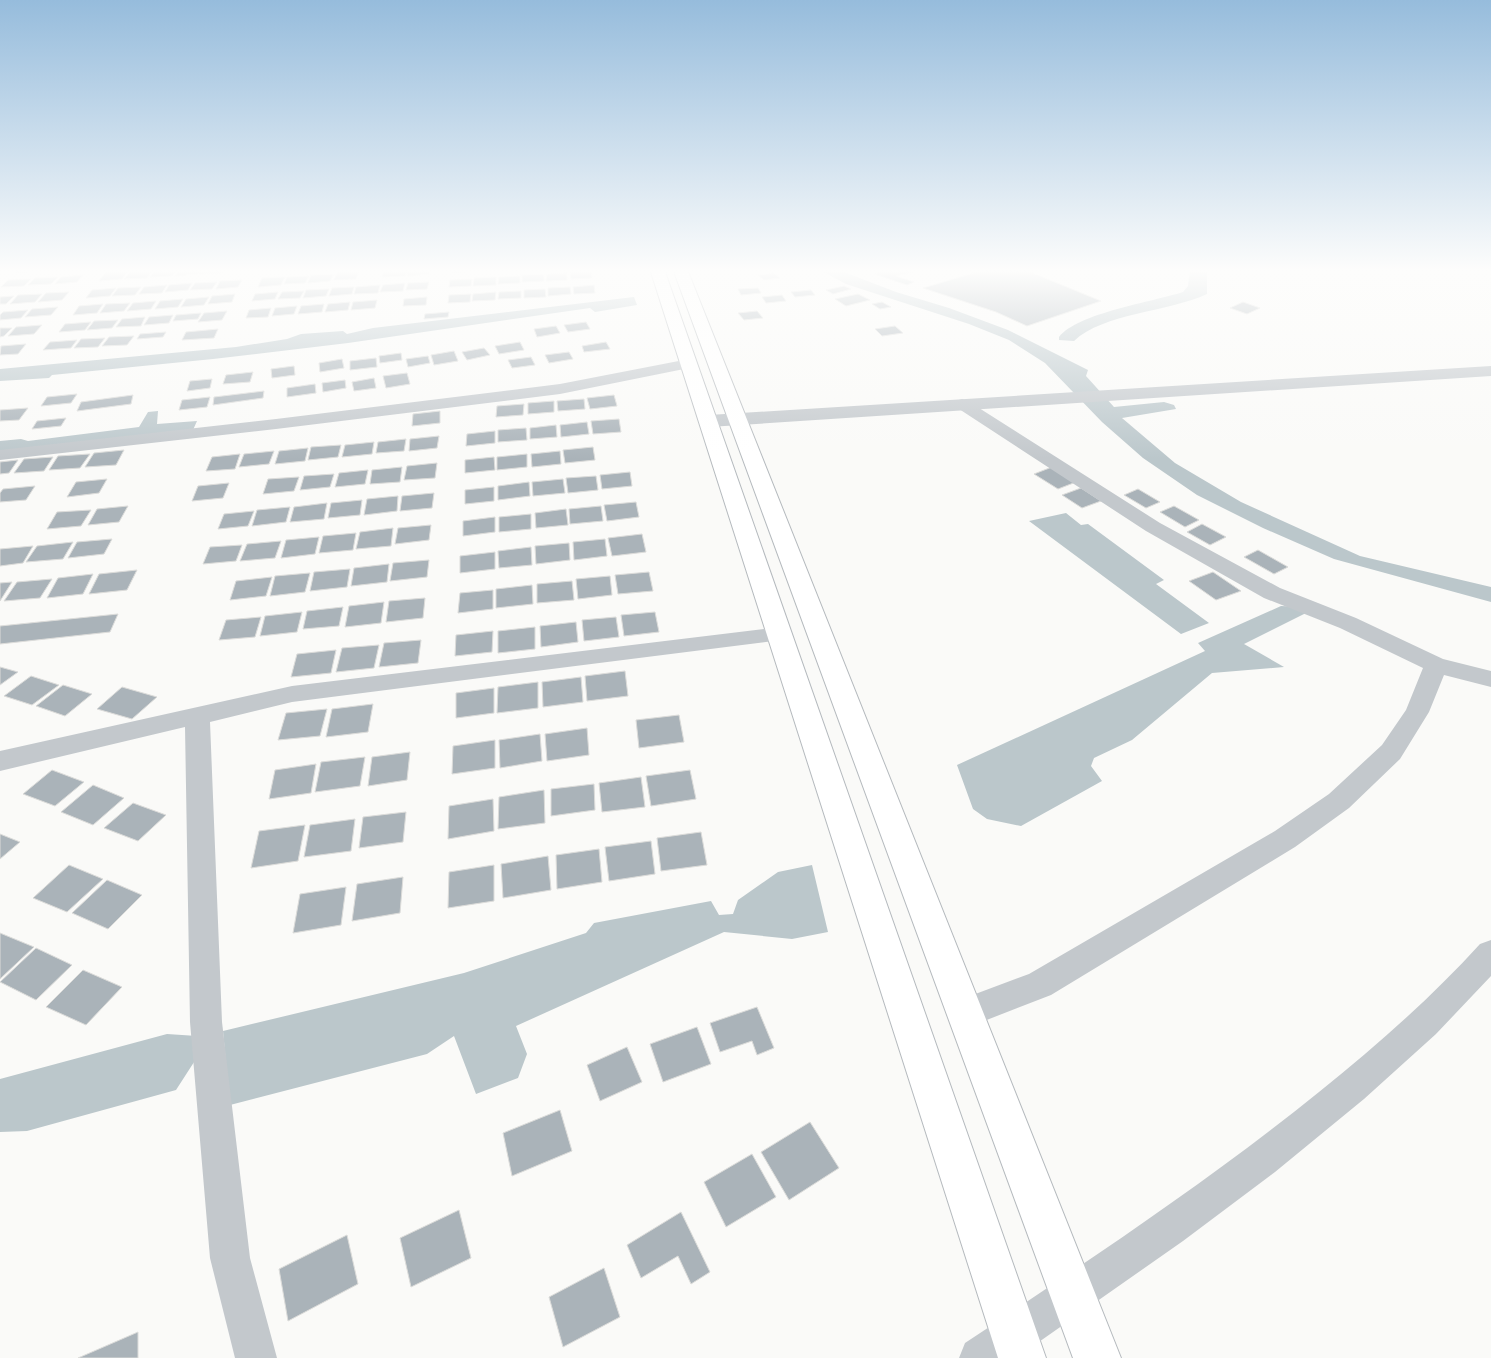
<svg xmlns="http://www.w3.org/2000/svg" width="1491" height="1358" viewBox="0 0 1491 1358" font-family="Montserrat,sans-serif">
	<rect width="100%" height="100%" fill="#fafaf8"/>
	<path fill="#bbc7cb" d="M818,269h18l60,23 53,16 59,22 80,40 -2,6 28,31 50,-5 10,3 2,4 -54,9 53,45 66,39 119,54 131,31v15l-157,-43 -71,-31 -66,-33 -54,-37 -41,-36 -57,-59 -36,-23 -40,-16 -123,-40z
		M1190,269h17v25c-38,18 -104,19 -133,47l-15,-1v-3c19,-24 93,-35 124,-45l5,-6z
		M634,297l3,8 -42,7 -5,-4 -242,35 -135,16 -161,16 -3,3 -49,3v-12l236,-22 51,-8 14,-5 42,-3 4,3 26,-6z
		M158,411l-1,13 40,-3 -4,9 -193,21v-10l21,-2 7,2 111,-14 9,-15z
		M1066,513l15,12 7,-1 76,56 -8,4 53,39 -28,11 -152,-113z
		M1281,606l22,1 3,6 -62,31 40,23 -72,6 -80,67 -38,18 -3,8 11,15 -81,45 -34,-7 -14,-10 -16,-44 248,-114 -7,-8z
		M812,865l16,67 -36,7 -68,-7 -208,94 11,28 -9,24 -42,16 -22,-58 -27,18 -197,51 -7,-74 241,-58 122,-40 8,-10 117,-22 8,14 14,-1 5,-14 40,-28z
		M167,1034l30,2 -1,23 -20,31 -149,41 -27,1v-53z"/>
	<path fill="#aab3b9" stroke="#dcdcda" d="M19,269h21l-2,2 -23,2z
		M177,269l-5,7 -22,1 5,-7z
		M180,269h21l-4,5 -22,2z
		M203,269h21l-2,4 -23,1z
		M407,269l-2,7 -23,1 2,-7z
		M409,269h21l-1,5 -22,2z
		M451,269h21l-1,2 -20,2z
		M894,269h31l-29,7 18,6 -7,3 -33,-11z
		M987,269h36l78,32 -74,25 -31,-14 -73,-24z
		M152,271l-5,7 -23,1 6,-7z
		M591,271l1,7 -21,1 -1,-7z
		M127,272l-5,7 -23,2 6,-8z
		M359,272l-3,7 -22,1 3,-7z
		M567,273v7l-21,1 1,-7z
		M774,273l6,5 -16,2 -6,-5z
		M334,274l-4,7 -22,2 3,-8z
		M544,274v7l-22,1v-7z
		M83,275l-6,7 -22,2 6,-7z
		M309,276l-4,7 -21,1 3,-7z
		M520,276v7l-22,1 1,-7z
		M58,277l-7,7 -23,1 7,-7z
		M285,277l-4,8 -23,2 4,-9z
		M496,277v8l-23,1 1,-8z
		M31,279l-7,7 -23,1 7,-7z
		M472,279l-1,7 -22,1 1,-7z
		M242,280l-4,7 -22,2 4,-8z
		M217,282l-5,7 -22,1 5,-7z
		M429,282l-2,7 -21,1 2,-7z
		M192,283l-4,7 -23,2 4,-7z
		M405,283l-2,8 -23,1 3,-7z
		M167,285l-5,8 -23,1 5,-7z
		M380,285l-2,8 -24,1 2,-7z
		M594,285l1,8 -21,1 -1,-7z
		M844,286l7,3 -18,5 -7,-4z
		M141,287l-6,8 -23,1 6,-8z
		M354,287l-2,7 -23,2 3,-8z
		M570,287l1,7 -23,2v-8z
		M116,288l-6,8 -24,2 6,-8z
		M758,288l3,5 -20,2 -3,-6z
		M329,289l-3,7 -23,2 3,-8z
		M545,289l1,8 -22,1v-8z
		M811,290l4,5 -20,2 -4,-5z
		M304,291l-4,7 -22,1 4,-7z
		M521,291v7l-23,1 1,-7z
		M69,292l-7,8 -24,2 8,-9z
		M278,292l-3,7 -23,2 3,-7z
		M496,292l-1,8 -23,1 1,-7z
		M42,294l-7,8 -25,2 8,-9z
		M235,294l-3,8 -24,2 4,-8z
		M471,294l-1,8 -22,1 1,-8z
		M858,294l12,6 -24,6 -11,-7z
		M782,295l4,6 -20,2 -4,-6z
		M14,296l-8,8h-6v-7z
		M209,297l-5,8 -23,2 5,-8z
		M427,297l-1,8 -23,1 1,-7z
		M183,299l-5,8 -23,2 5,-8z
		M377,300l-2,8 -24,2 2,-8z
		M156,301l-5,8 -24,2 6,-8z
		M350,302l-2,8 -23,2 3,-8z
		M882,302l9,5 -11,2 -8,-5z
		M1243,302l17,6 -13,6 -17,-6z
		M130,303l-6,8 -24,2 6,-9z
		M103,304l-6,9 -24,2 6,-9z
		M324,304l-2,8 -24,2 3,-8z
		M297,306l-3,8 -22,2 3,-8z
		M58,307l-7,8 -26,2 7,-8z
		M271,308l-3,9 -22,1 3,-8z
		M28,310l-7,8 -21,2v-5l3,-3z
		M227,311l-5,9 -24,2 6,-9z
		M757,311l6,7 -19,2 -6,-7z
		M449,312l-1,5 -24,2 1,-5z
		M201,313l-3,6 -25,2 3,-6z
		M173,315l-4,8 -25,2 5,-8z
		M145,317l-4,9 -25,1 6,-8z
		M118,320l-6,8 -25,2 7,-9z
		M91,322l-6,8 -26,2 6,-8z
		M586,322l4,7 -22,3 -4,-7z
		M42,325l-8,9 -26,2 8,-9z
		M556,326l4,7 -23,4 -3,-8z
		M895,326l8,7 -21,3 -7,-7z
		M0,328h12l-8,8 -4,1z
		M218,329l-4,9 -32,2 4,-8z
		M166,332l-3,5 -26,2 3,-5z
		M134,336l-7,9 -25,1 7,-9z
		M105,338l-7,9 -24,1 7,-9z
		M77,340l-6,8 -28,2 7,-8z
		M520,342l4,8 -25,4 -4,-8z
		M606,342l4,7 -26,3 -2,-6z
		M26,344l-8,10 -18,1 1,-9z
		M484,348l6,7 -23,5 -5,-8z
		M454,351l4,10 -24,4 -3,-10z
		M569,352l4,7 -24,4 -4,-8z
		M401,353l1,7 -22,3 -1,-7z
		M428,356l2,7 -22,4 -2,-8z
		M531,357l4,8 -23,3 -4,-8z
		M376,358l1,9 -27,3v-9z
		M342,359l2,9 -24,4 -1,-9z
		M294,366l1,9 -23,3 -1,-9z
		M253,372l-3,10 -27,2 3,-9z
		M407,373l3,11 -24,4 -3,-12z
		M374,378l2,10 -22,3 -2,-9z
		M212,379l-2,9 -23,3 3,-10z
		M345,380l1,8 -23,4 -1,-9z
		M315,384l1,9 -29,4v-9z
		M264,391l-1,7 -50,7 1,-8z
		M77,394l-6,9 -30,3 6,-9z
		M133,395l-2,9 -54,7 4,-9z
		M614,395l3,11 -27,3 -3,-11z
		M210,397l-3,10 -28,3 3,-10z
		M584,399l1,10 -27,2 -1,-10z
		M554,401v11l-26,2v-11z
		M524,404l-1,11 -27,2 1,-11z
		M28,408l-9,12 -19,1v-11z
		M440,411v12l-28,3 1,-12z
		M66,418l-5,8 -29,3 5,-8z
		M619,419l2,13 -28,2 -2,-13z
		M587,422l2,12 -28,3 -1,-12z
		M556,425l1,12 -27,2v-11z
		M526,428l1,12 -29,2v-12z
		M495,431v12l-29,3 1,-12z
		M439,436l-2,12 -28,3 1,-12z
		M406,439l-2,12 -28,2 2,-11z
		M374,442l-2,12 -30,3 3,-12z
		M341,445l-3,12 -30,3 3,-13z
		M593,447l2,13 -30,3 -2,-13z
		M308,448l-3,13 -30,3 4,-13z
		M124,450l-8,15 -31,2 9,-14z
		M274,451l-5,13 -30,3 5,-13z
		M560,451l1,13 -29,3 -1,-13z
		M90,454l-10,14 -31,2 9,-14z
		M240,454l-5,15 -29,2 6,-14z
		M527,454v13l-30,3v-13z
		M53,457l-9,14 -30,2 10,-14z
		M494,457l1,13 -30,3v-13z
		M18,460l-9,13 -9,1v-12z
		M437,463l-2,15 -31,2 3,-14z
		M402,467l-2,15 -30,2 2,-14z
		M1052,467l24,15 -18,7 -24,-15z
		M368,470l-3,14 -30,3 4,-14z
		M630,472l2,14 -30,3 -2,-14z
		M334,474l-4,13 -30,3 4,-14z
		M596,476l2,14 -30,3 -2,-15z
		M299,477l-5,14 -31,3 5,-15z
		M107,479l-8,14 -32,4 9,-15z
		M563,479l2,14 -32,3 -1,-14z
		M529,482l1,14 -32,4v-14z
		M229,483l-6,15 -31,3 6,-15z
		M35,486l-9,14 -26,2v-9l3,-4z
		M494,487v14l-29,3v-14z
		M1081,488l20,13 -19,7 -20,-13z
		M1138,489l22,13 -14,6 -22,-13z
		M434,493l-2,15 -32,3 2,-15z
		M398,496l-1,15 -33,4 3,-16z
		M362,500l-2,15 -32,3 3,-15z
		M636,502l3,15 -32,4 -3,-16z
		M327,503l-3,16 -34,3 4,-15z
		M128,506l-9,16 -31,3 9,-16z
		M601,506l2,15 -33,3 -1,-15z
		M1174,506l25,14 -14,7 -25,-15z
		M290,507l-4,15 -34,4 5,-16z
		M566,509l2,16 -32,3 -1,-15z
		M91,510l-10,16 -34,3 10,-17z
		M254,511l-6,15 -30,3 6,-15z
		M531,514v15l-32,3v-15z
		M495,517v15l-32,4v-15z
		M1202,524l24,13 -16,8 -23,-13z
		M431,525l-2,15 -34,4 3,-16z
		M393,528l-2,18 -35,3 4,-17z
		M356,533l-3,17 -34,3 4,-17z
		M642,534l4,18 -34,4 -4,-18z
		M319,537l-4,17 -34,4 5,-18z
		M112,539l-8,15 -36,4 9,-16z
		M605,539l2,17 -33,4 -1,-18z
		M281,541l-6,17 -35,3 7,-17z
		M73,542l-10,17 -37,3 11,-16z
		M569,543l1,17 -34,4 -1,-18z
		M242,545l-6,16 -33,3 7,-17z
		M33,546l-10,17 -23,3v-17z
		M531,547l1,18 -33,3 -1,-17z
		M1258,550l30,17 -14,7 -30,-17z
		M495,552v17l-35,4v-17z
		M429,560l-2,17 -37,4 3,-18z
		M389,564l-2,18 -36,4 3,-18z
		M350,569l-3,18 -37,4 4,-19z
		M137,570l-10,20 -38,4 10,-20z
		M649,572l4,19 -35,3 -3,-19z
		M1213,572l28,19 -25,9 -27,-19z
		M310,573l-5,19 -35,4 5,-20z
		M93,574l-10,20 -36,4 11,-20z
		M610,576l2,19 -34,4 -2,-20z
		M272,577l-6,19 -36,4 6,-19z
		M52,579l-12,19 -36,3 13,-19z
		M572,581l2,19 -37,3v-19z
		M12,582l-12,19v-18z
		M532,585l1,19 -37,4v-19z
		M493,590v19l-35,4 2,-20z
		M425,598l-2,20 -37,4 3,-21z
		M384,602l-3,21 -36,4 4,-21z
		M343,607l-4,19 -36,3 4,-18z
		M302,612l-5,20 -37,4 5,-20z
		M655,612l4,20 -35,4 -3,-21z
		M118,614l-8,18 -110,12v-18z
		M261,617l-6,20 -36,3 7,-20z
		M616,617l3,20 -35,4 -2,-21z
		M576,622l2,20 -37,5 -1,-21z
		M535,627v22l-37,4v-22z
		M493,631l-1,21 -37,4 1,-21z
		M421,640l-3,23 -39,4 5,-24z
		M379,645l-5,23 -38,4 6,-24z
		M336,650l-5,23 -40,4 6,-23z
		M0,667l18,5 -18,13z
		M625,671l3,25 -41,5 -2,-25z
		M31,676l28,9 -27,20 -28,-9z
		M581,677l2,25 -40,5 -1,-25z
		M538,682v26l-41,5 1,-26z
		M63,685l29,9 -27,22 -29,-10z
		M122,687l35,10 -25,22 -35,-10z
		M494,688v25l-38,5v-25z
		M373,704l-5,28 -42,5 6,-28z
		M327,709l-7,27 -42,4 8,-27z
		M679,715l5,27 -45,6 -3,-28z
		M587,728l2,27 -42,6 -2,-27z
		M540,734l2,27 -42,7 -1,-28z
		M495,740v28l-43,6 1,-28z
		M410,752l-3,28 -39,6 4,-29z
		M365,757l-5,29 -45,6 6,-30z
		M316,764l-5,29 -42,6 6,-29z
		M52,770l32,12 -29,24 -32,-12z
		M690,770l6,29 -45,7 -5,-30z
		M641,777l4,30 -43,5 -3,-29z
		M594,784l1,26 -44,6v-27z
		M93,785l31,13 -31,27 -32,-13z
		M544,790l1,33 -47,6 1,-32z
		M493,799l1,32 -46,8 1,-33z
		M133,803l33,12 -28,26 -34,-13z
		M406,812l-3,30 -44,6 4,-31z
		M355,819l-4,32 -47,6 6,-32z
		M305,825l-7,36 -47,7 8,-37z
		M701,832l6,33 -46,6 -4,-33z
		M0,834l20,8 -20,17z
		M651,841l4,33 -46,7 -4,-34z
		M599,849l3,33 -45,7 -1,-34z
		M548,856l3,34 -48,8 -2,-34z
		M69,865l34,14 -36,33 -34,-14z
		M494,865v36l-46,7 1,-36z
		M403,877l-3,36 -48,8 5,-37z
		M107,880l35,15 -34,34 -36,-16z
		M346,887l-5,38 -48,8 7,-39z
		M0,933l34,14 -34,32z
		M36,948l36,17 -36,35 -36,-18z
		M83,970l39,17 -36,38 -40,-18z
		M757,1007l17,41 -17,7 -5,-14 -32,11 -10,-29z
		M697,1027l14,37 -48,18 -13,-38z
		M627,1047l15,35 -42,19 -13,-36z
		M560,1110l12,41 -60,25 -9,-43z
		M810,1122l29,46 -50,32 -28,-48z
		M752,1154l24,43 -50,30 -22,-45z
		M459,1210l12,48 -60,29 -11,-49z
		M681,1212l29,60 -19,12 -13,-28 -37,22 -14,-33z
		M347,1235l11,49 -70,37 -9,-52z
		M604,1268l16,49 -57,30 -14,-50z
		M138,1332v26h-60z"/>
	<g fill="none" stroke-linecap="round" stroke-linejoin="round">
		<g stroke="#b5babe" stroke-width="2">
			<path id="primary" d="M650,269h14l382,1089h-48z
				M673,269h14l434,1089h-48z"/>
		</g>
		<path fill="#c3c8cc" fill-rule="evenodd" d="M689,359l5,2 3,3 -3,3 -134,27 -284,35 -276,31v-10l276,-31 284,-35z
			M962,399l6,2 192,122 120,65 76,30 87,41 48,12v16l-47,-12 -15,37 -29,47 -51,49 -54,39 -244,148 -85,33 -12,-4 -4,-11 4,-11 75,-28 246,-143 54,-37 53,-49 24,-35 17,-42 -83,-40 -76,-30 -118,-67 -190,-124 -2,-3 2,-3z
			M781,627l8,2 3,5 -3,5 -497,63 -82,20 12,300 28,236 27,100h-42l-25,-100 -20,-236 -5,-295 -185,44v-20l292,-65z
			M1491,940v36l-55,58 -72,65 -89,73 -92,69 -167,117h-57l6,-15c120,-80 241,-160 354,-251 57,-46 112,-94 161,-148z"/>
		<path fill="#c3c8cc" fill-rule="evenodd" d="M1491,366v10l-782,51 -7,-2 -3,-4 3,-4 7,-2z"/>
		<use href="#primary" fill="#fff" fill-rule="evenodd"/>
	</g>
	<linearGradient id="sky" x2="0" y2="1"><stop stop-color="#96bcdc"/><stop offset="0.59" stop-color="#fdfdfc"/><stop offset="1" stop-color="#fdfdfc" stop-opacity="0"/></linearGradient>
	<rect width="1491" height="459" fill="url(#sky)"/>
</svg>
